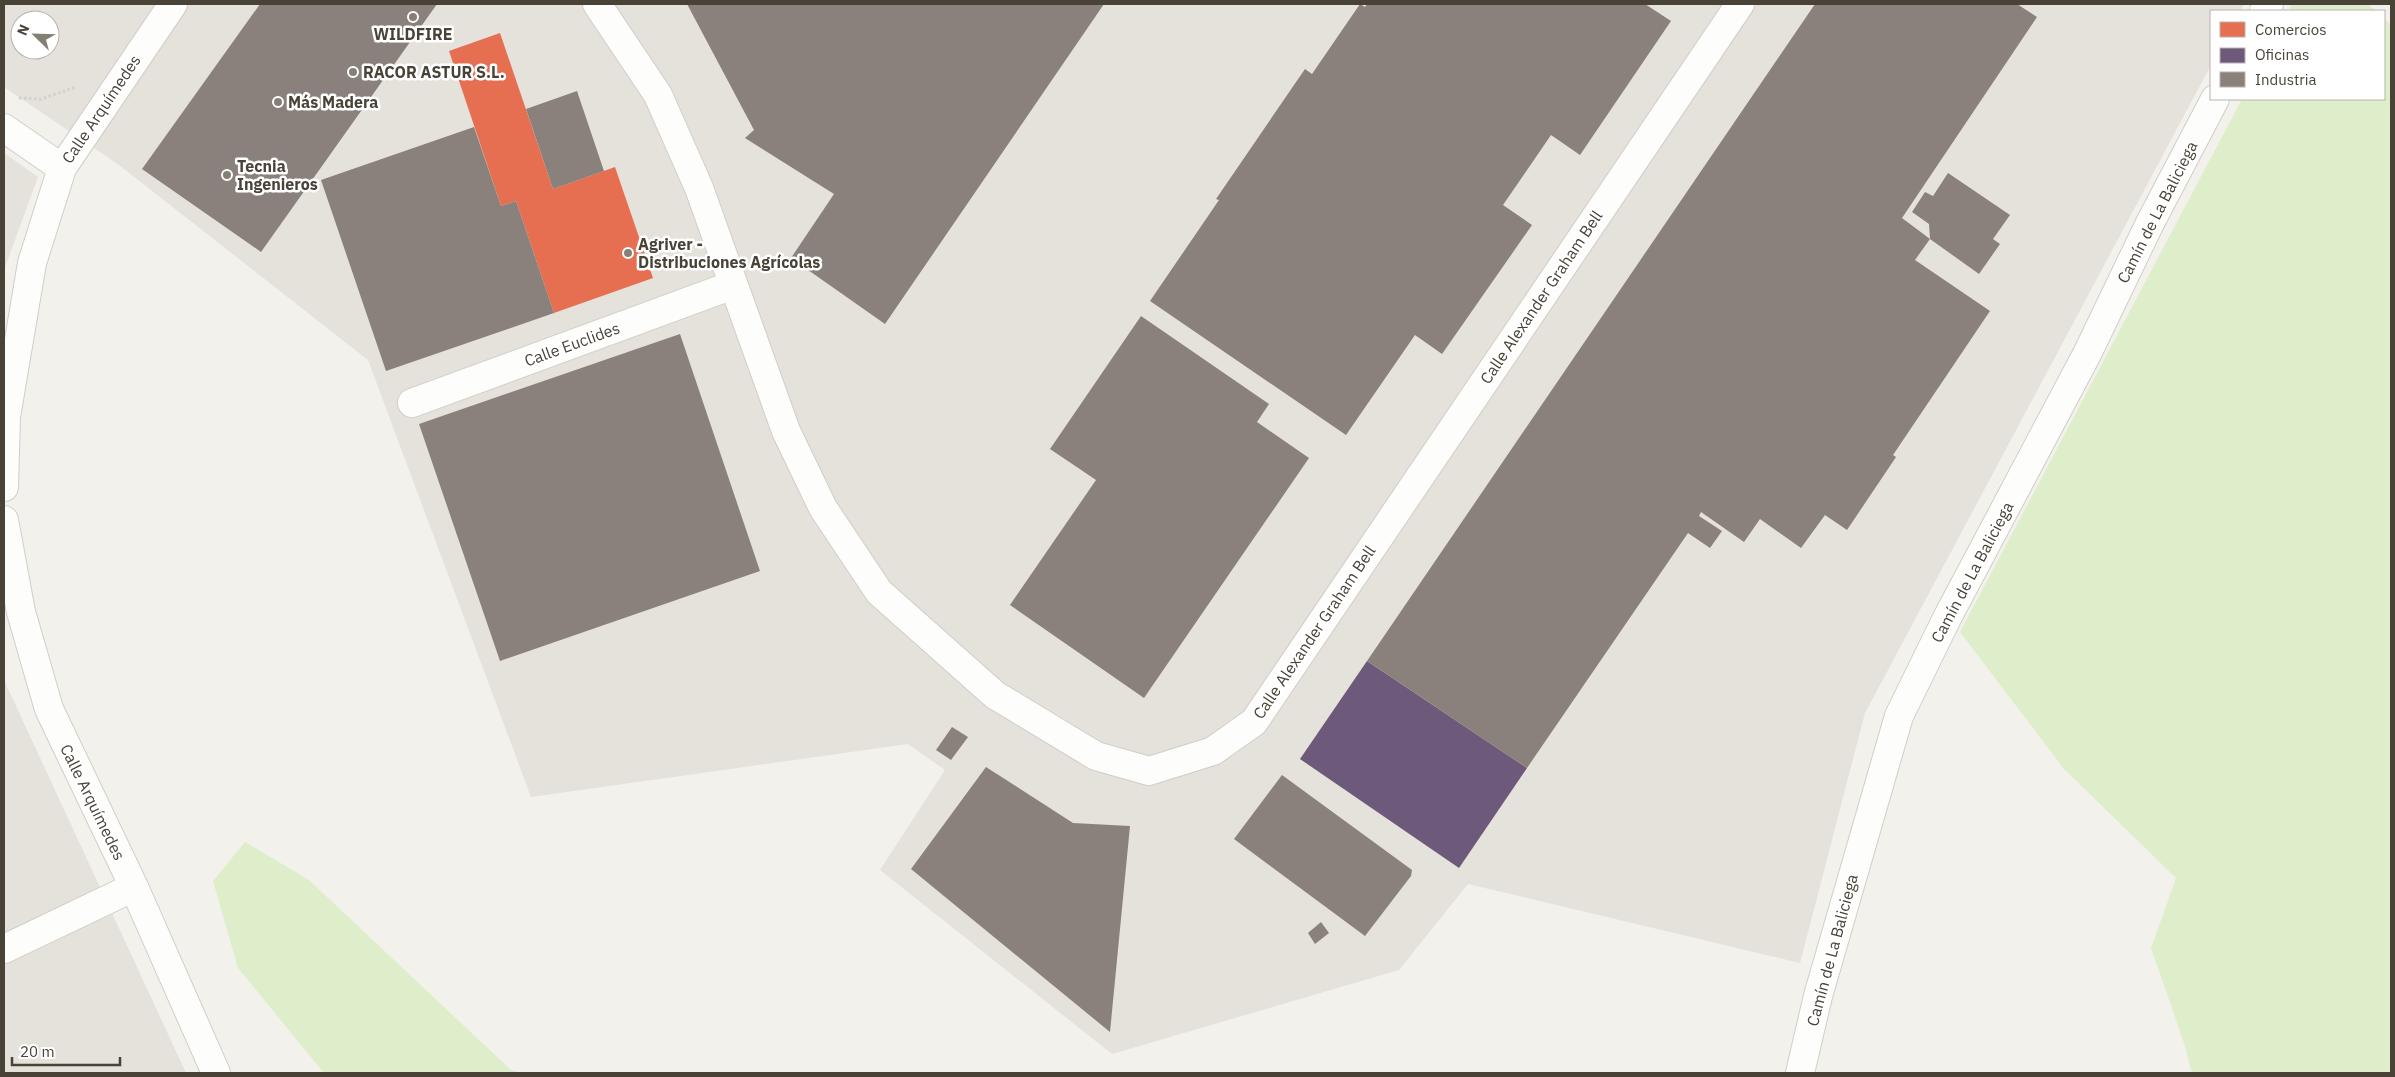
<svg xmlns="http://www.w3.org/2000/svg" width="2395" height="1077" viewBox="0 0 2395 1077" font-family="'IBM Plex Sans',sans-serif">
	<rect width="100%" height="100%" fill="#f2f1ec"/>
	<path fill="#e5e1db" fill-rule="evenodd" d="M4,4h2240l-4,7h-29v54l-346,648 -65,250 -332,-79 -69,86 -287,84 -232,-184 65,-100 -37,-26 -377,53 -163,-437 -249,-195 -115,-78zM20,20h30v30h-30z
		M4,153l34,24 -34,93z
		M4,680l182,393h-182z"/>
	<path fill="#deeecb" d="M2292,4h76l8,7h-88z
		M2384,18l7,7v1048h-199l-8,-30 -33,-95 25,-70 -112,-109 -104,-137 282,-533h142z
		M245,842l64,38 202,190 11,3h-198l-86,-105 -25,-87z"/>
	<path fill="#e76f51" d="M500,33l53,156 62,-22 38,111 -99,35 -38,-112 -15,5 -52,-155z"/>
	<path fill="#6d597a" d="M1367,661l160,107 -68,100 -159,-109z"/>
	<path fill="#8a817c" d="M260,4h177l-176,248 -119,-83z
		M687,4h417l-219,320 -94,-66 43,-64 -89,-56 9,-8z
		M1360,4l5,3 2,-3h278l26,17 -91,134 -29,-20 -48,70 29,20 -90,129 -27,-19 -69,100 -196,-134 69,-101 -3,-1 89,-130 7,5z
		M1815,4h202l20,13 -135,201 28,21 -15,21 75,51 -97,144 3,2 -49,73 -22,-15 -24,33 -41,-29 -16,23 -43,-30 -2,4 23,15 -12,17 -22,-15 -161,235 -160,-107z
		M577,91l27,80 -51,18 -27,-80z
		M474,127l27,79 15,-5 38,112 -168,58 -65,-191z
		M1948,173l62,42 -17,24 7,5 -21,30 -49,-35 -1,-15 -17,-12 13,-20 8,4z
		M1141,316l128,88 -12,18 52,36 -165,240 -134,-93 86,-125 -46,-31z
		M680,334l80,237 -260,90 -81,-237z
		M952,727l16,10 -17,23 -15,-10z
		M986,767l87,56 57,3 -20,206 -199,-163z
		M1282,775l130,95 -1,6 -46,60 -131,-97z
		M1321,922l8,11 -14,11 -7,-11z"/>
	<g fill="none" stroke-linecap="round" stroke-linejoin="round">
		<g stroke="#d0cec9" stroke-width="30">
			<path id="street" d="M597,4l61,91 41,93 87,243 37,77 56,84 116,103 101,61 53,15 64,-20 41,-29 486,-718
				M2264,11l5,-7
				M4,128l58,40
				M412,403l321,-118
				M4,487l2,-70 26,-154 30,-95 111,-164
				M4,520l17,92 28,97 85,178 82,186
				M4,949l130,-62
				M1800,1073l18,-77 81,-280 48,-98 140,-264 63,-131 65,-124"/>
		</g>
		<path stroke="#d2d1ca" stroke-width="3" stroke-dasharray="2.5 2.5" stroke-linecap="butt" d="M19,98l22,1 35,-12"/>
		<use href="#street" stroke="#fdfdfc" stroke-width="28"/>
	</g>
	<g fill="#848076" stroke="#fff" stroke-width="2">
		<circle cx="413" cy="17" r="5"/>
		<circle cx="353" cy="72" r="5"/>
		<circle cx="278" cy="102" r="5"/>
		<circle cx="227" cy="175" r="5"/>
		<circle cx="628" cy="253" r="5"/>
	</g>
	<g text-anchor="middle" stroke-width="5" stroke-linejoin="round" paint-order="stroke">
		<g font-size="16" font-weight="bold" fill="#494337" stroke="#fff" text-anchor="start">
			<text x="413" y="40" text-anchor="middle">WILDFIRE</text>
			<text x="363" y="78">RACOR ASTUR S.L.</text>
			<text x="288" y="108">Más Madera</text>
			<text x="237" y="172">Tecnia<tspan x="237" dy="18">Ingenieros</tspan></text>
			<text x="638" y="250">Agriver -<tspan x="638" dy="18">Distribuciones Agrícolas</tspan></text>
		</g>
		<g font-size="16" fill="#494337" stroke="#fff">
			<text transform="translate(101 109) rotate(-56)" y="6">Calle Arquímedes</text>
			<text transform="translate(2157 212) rotate(-63)" y="6">Camín de La Baliciega</text>
			<text transform="translate(1541 297) rotate(-56)" y="6">Calle Alexander Graham Bell</text>
			<text transform="translate(572 344) rotate(-20)" y="6">Calle Euclides</text>
			<text transform="translate(1972 572) rotate(-62)" y="6">Camín de La Baliciega</text>
			<text transform="translate(1314 632) rotate(-56)" y="6">Calle Alexander Graham Bell</text>
			<text transform="translate(93 802) rotate(64)" y="6">Calle Arquímedes</text>
			<text transform="translate(1832 950) rotate(-75)" y="6">Camín de La Baliciega</text>
		</g>
	</g>
	<rect width="2395" height="1077" fill="none" stroke="#494337" stroke-width="10"/>
	<rect x="2210" y="10" width="175" height="90" fill="#ffffff" stroke="#b6b4af"/>
	<rect x="2220" y="22" width="25" height="15" fill="#e76f51" stroke="#b6b4af"/>
	<text x="2255" y="35" font-size="15" fill="#494337">Comercios</text>
	<rect x="2220" y="48" width="25" height="15" fill="#6d597a" stroke="#b6b4af"/>
	<text x="2255" y="60" font-size="15" fill="#494337">Oficinas</text>
	<rect x="2220" y="72" width="25" height="15" fill="#8a817c" stroke="#b6b4af"/>
	<text x="2255" y="85" font-size="15" fill="#494337">Industria</text>
	<g transform="translate(35 35) rotate(293)"><circle r="24" fill="#ffffff" stroke="#b6b4af"/>
	<path d="M0-4L9 19L0 12L-9 19Z" fill="#848076"/>
	<text y="-8" font-size="14" font-weight="bold" text-anchor="middle" fill="#494337">N</text>
	</g>
	<path d="M12 1057v8h108v-8" fill="none" stroke="#494337" stroke-width="2.5"/>
	<text x="20" y="1057" font-size="15" fill="#494337" stroke="#ffffff" stroke-width="4" paint-order="stroke">20 m</text>
</svg>
